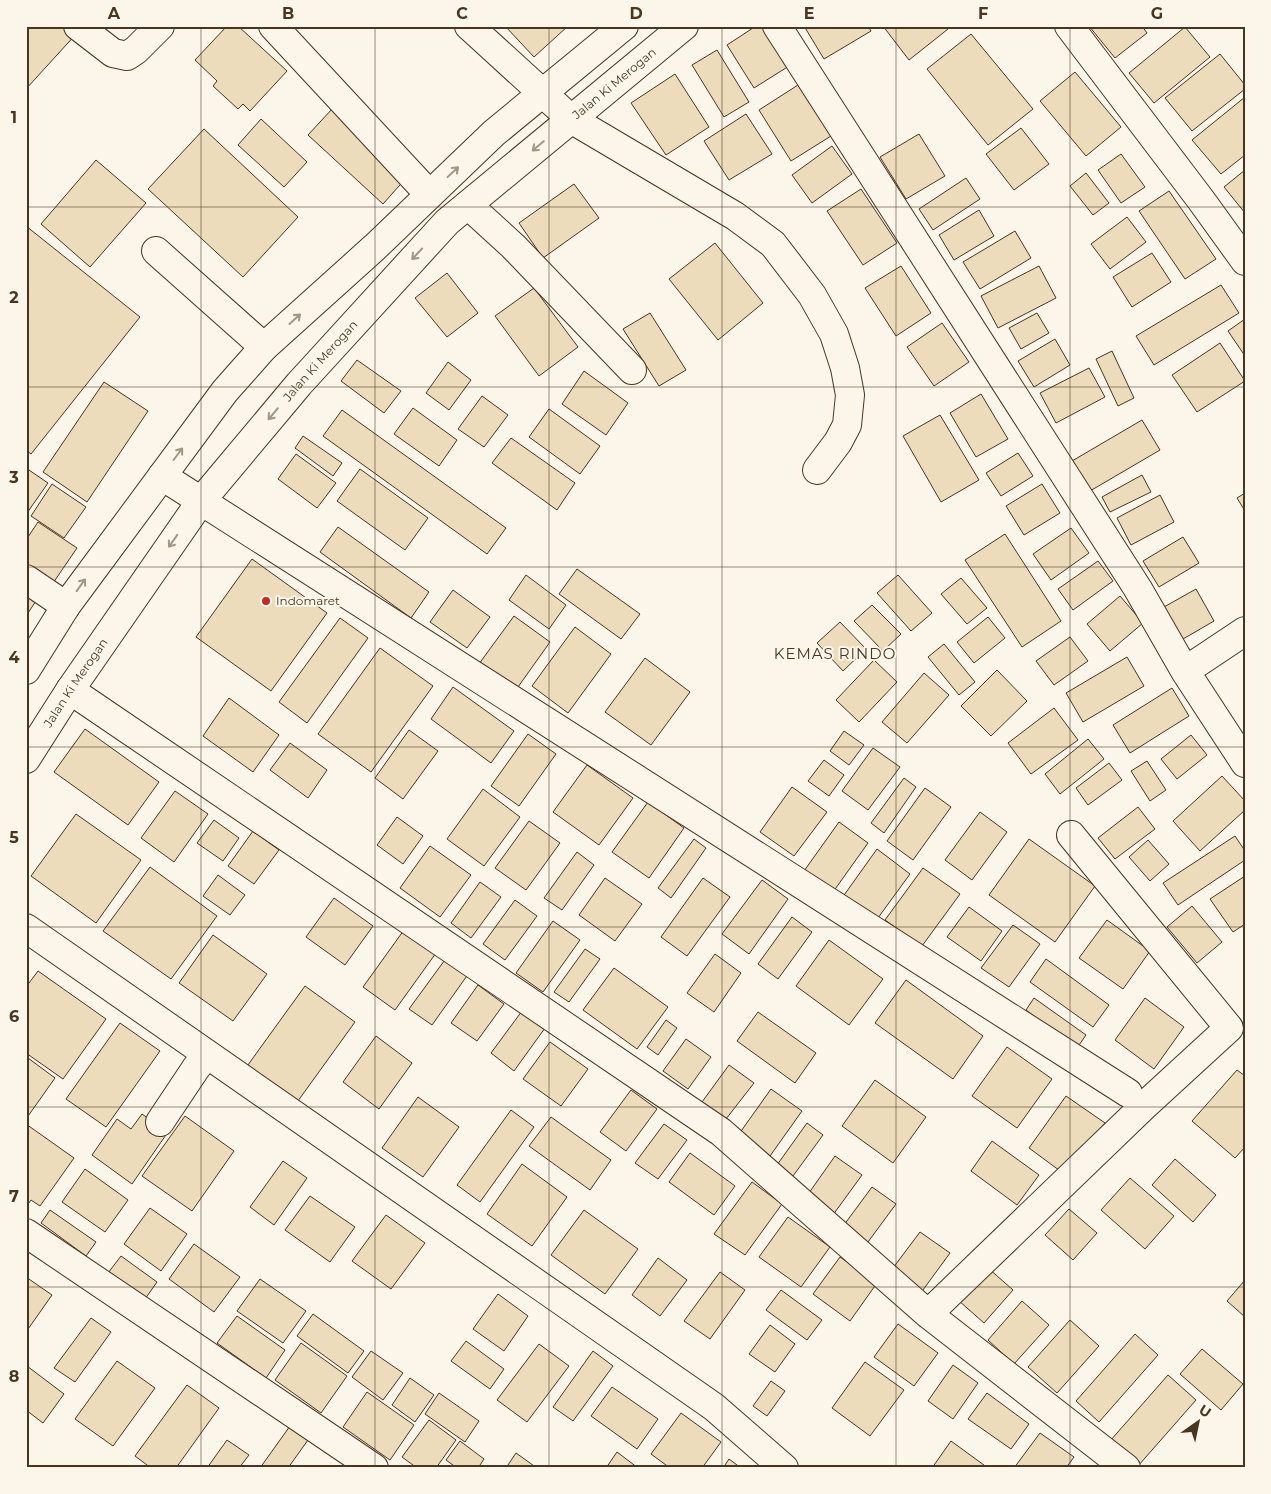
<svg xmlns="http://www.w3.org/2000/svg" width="1271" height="1494" viewBox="0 0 1271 1494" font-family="Montserrat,sans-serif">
	<rect width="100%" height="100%" fill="#fbf6e9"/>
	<path fill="#ecdcbc" stroke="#4a3520" d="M26,26h43l8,7 -51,56z
		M227,26h11l49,45 -37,40 -7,-7 -5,5 -25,-23 4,-5 -22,-21z
		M505,26h63l-34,31z
		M756,26h8l25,40 -35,22 -27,-43z
		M804,26h64l3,5 -47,28z
		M883,26h63l2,3 -39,31z
		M1089,26h53l5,7 -32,25z
		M1185,27l25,30 -56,46 -25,-30z
		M971,34l62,75 -45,36 -61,-76z
		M717,50l32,52 -25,15 -32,-52z
		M1220,54l25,31v4l-53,42 -27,-33z
		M1075,72l46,55 -35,29 -46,-55z
		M675,74l34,53 -43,28 -35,-52z
		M798,85l33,51 -40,25 -32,-51z
		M1245,97v58l-24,19 -29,-34z
		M333,108l74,69 -24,27 -75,-69z
		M746,114l26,40 -43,26 -25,-39z
		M261,119l46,43 -23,25 -46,-42z
		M1021,128l28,36 -35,26 -28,-36z
		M204,129l94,88 -55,60 -95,-88z
		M919,134l26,42 -39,23 -26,-42z
		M832,146l20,28 -40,29 -20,-28z
		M1121,154l24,33 -24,16 -23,-33z
		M96,160l50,43 -56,64 -49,-43z
		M1245,170v43l-21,-26z
		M1086,173l23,30 -16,12 -23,-29z
		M966,178l14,21 -47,31 -14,-21z
		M574,184l25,34 -56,40 -24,-35z
		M861,189l36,54 -34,22 -36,-54z
		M1169,191l47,68 -31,20 -46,-68z
		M979,210l15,26 -40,24 -15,-25z
		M1127,217l19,25 -36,27 -19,-25z
		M26,226l114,91 -109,137 -5,-4z
		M1015,231l16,27 -51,31 -17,-27z
		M715,243l48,60 -45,37 -49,-61z
		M1152,253l19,29 -39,25 -19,-30z
		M901,266l30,47 -35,23 -31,-48z
		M1039,266l17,32 -58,30 -17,-32z
		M447,273l31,40 -31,24 -32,-39z
		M1221,285l18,28 -85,52 -18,-29z
		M534,288l44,59 -39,29 -44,-60z
		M650,313l36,57 -27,16 -36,-57z
		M1037,313l12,20 -28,16 -12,-21z
		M1245,319v37l-17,-25z
		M942,323l27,39 -35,24 -27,-39z
		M1055,339l15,26 -36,22 -16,-26z
		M1220,343l25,38 -48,31 -25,-37z
		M1112,351l22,47 -16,8 -22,-47z
		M357,360l44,31 -17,22 -43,-32z
		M448,362l23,18 -22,30 -23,-17z
		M1089,368l16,29 -49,26 -16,-30z
		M584,371l44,32 -22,32 -44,-31z
		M104,382l44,29 -61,91 -44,-30z
		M981,394l27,45 -32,18 -26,-44z
		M482,396l26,19 -24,32 -26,-18z
		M413,408l44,32 -18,26 -45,-32z
		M549,409l51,37 -20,28 -51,-37z
		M342,410l164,118 -19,26 -164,-118z
		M940,415l39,65 -38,22 -38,-66z
		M1142,420l18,30 -70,41 -18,-30z
		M303,436l39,27 -9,13 -38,-28z
		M511,438l64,45 -18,27 -65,-47z
		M1018,453l15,23 -32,20 -15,-23z
		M296,454l40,29 -19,25 -39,-29z
		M26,468l22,15 -21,30 -1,-1z
		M360,469l68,49 -23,32 -68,-49z
		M1142,475l9,17 -41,20 -8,-15z
		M52,484l34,23 -22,31 -33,-22z
		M1042,484l18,29 -36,22 -18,-29z
		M1245,493v18l-8,-13z
		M1160,495l14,27 -43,23 -14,-27z
		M38,522l39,26 -26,38 -25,-17v-29z
		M338,527l91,65 -18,26 -91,-66z
		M1071,528l18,25 -38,27 -18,-26z
		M1005,534l56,87 -39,26 -57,-87z
		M1183,537l16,26 -40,24 -16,-26z
		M252,559l75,54 -56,78 -75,-54z
		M1098,561l15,20 -40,29 -15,-21z
		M577,569l63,45 -19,25 -62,-45z
		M526,575l40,30 -17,24 -40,-29z
		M898,575l34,38 -21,18 -34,-38z
		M961,578l26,30 -20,16 -26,-30z
		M26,583l16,9 -16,24z
		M1196,589l18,32 -31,18 -19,-32z
		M453,590l37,27 -23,31 -37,-26z
		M1120,596l23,27 -33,28 -23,-27z
		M872,605l29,29 -18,17 -29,-30z
		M514,616l36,26 -37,52 -37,-26z
		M988,617l17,21 -31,25 -17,-21z
		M340,618l28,20 -61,85 -28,-21z
		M840,622l26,27 -23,22 -26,-28z
		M575,627l36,27 -43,59 -36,-27z
		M1070,637l18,24 -34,24 -18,-24z
		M944,644l31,38 -16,13 -31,-38z
		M380,648l53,38 -62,86 -53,-38z
		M1127,657l17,29 -61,36 -17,-29z
		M645,658l45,34 -39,53 -46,-33z
		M874,660l23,22 -38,40 -23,-22z
		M997,670l30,31 -36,35 -30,-30z
		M924,673l25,22 -42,48 -25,-21z
		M453,687l61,44 -23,32 -60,-44z
		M1172,688l17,28 -59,37 -17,-28z
		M229,698l50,37 -26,37 -50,-36z
		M1054,708l24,32 -47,34 -23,-31z
		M85,729l74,53 -31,43 -74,-53z
		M409,730l29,21 -35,48 -28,-21z
		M844,731l20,14 -15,20 -19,-14z
		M528,734l28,20 -37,52 -28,-20z
		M1191,735l16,20 -30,24 -16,-20z
		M1088,739l16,20 -44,35 -15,-20z
		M290,743l37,27 -19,28 -38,-28z
		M873,748l27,19 -32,43 -26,-19z
		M824,760l20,15 -15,21 -21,-15z
		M1147,761l19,29 -16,11 -19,-30z
		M1109,763l13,17 -34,25 -12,-17z
		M587,765l46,33 -34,47 -46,-33z
		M1222,776l23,25v9l-45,41 -27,-30z
		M904,778l12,9 -32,46 -13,-10z
		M792,787l35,25 -33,44 -34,-24z
		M925,788l26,19 -38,53 -26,-19z
		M483,789l37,28 -36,49 -37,-27z
		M175,791l33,23 -34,48 -33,-24z
		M648,802l36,26 -35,50 -37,-26z
		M1138,807l17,22 -40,30 -17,-21z
		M980,812l27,20 -35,48 -27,-20z
		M76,814l65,46 -45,63 -65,-47z
		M397,817l26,19 -20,28 -26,-19z
		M214,820l25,18 -16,23 -26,-18z
		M529,821l31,22 -34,47 -31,-22z
		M839,822l29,21 -35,49 -29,-21z
		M253,831l26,19 -25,34 -26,-18z
		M1235,836l10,15v9l-67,45 -15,-22z
		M694,839l12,9 -35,50 -13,-10z
		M1029,839l66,47 -40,56 -66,-47z
		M1148,840l21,24 -19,17 -21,-24z
		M430,846l41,29 -31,42 -40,-29z
		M877,849l33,25 -35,48 -33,-24z
		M577,852l17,13 -32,45 -18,-12z
		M150,867l67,49 -46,63 -68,-48z
		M923,868l37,26 -38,52 -37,-26z
		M218,875l27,20 -15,20 -27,-19z
		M1245,876v48l-12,8 -23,-33z
		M605,878l37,26 -27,37 -36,-26z
		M703,878l27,19 -43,59 -26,-19z
		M762,880l26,19 -39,55 -27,-20z
		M480,882l21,15 -30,41 -20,-15z
		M334,898l39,28 -28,39 -39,-28z
		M515,900l22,16 -32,44 -22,-16z
		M1192,906l30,36 -25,21 -30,-36z
		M969,907l33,24 -21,30 -34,-24z
		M792,917l20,15 -34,47 -20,-15z
		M1107,920l43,31 -27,38 -44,-31z
		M553,921l27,19 -37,52 -27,-19z
		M1013,925l27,19 -31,43 -28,-19z
		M404,930l32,23 -41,57 -32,-23z
		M213,935l54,39 -34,47 -54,-38z
		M829,940l54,39 -34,46 -53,-39z
		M585,949l15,10 -31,43 -15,-10z
		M715,954l26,19 -27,39 -27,-19z
		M447,957l22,16 -37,52 -23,-16z
		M1046,959l63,46 -16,22 -63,-45z
		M614,968l54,39 -31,42 -54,-39z
		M38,971l68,48 -43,60 -37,-26v-66z
		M906,980l77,56 -30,43 -78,-56z
		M478,985l26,19 -27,37 -26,-18z
		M305,986l50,36 -60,83 -50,-36z
		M1034,998l52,37 -9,13 -51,-38z
		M1145,998l39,29 -30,42 -39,-29z
		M522,1011l23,17 -31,43 -23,-18z
		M758,1012l58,41 -21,30 -58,-42z
		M666,1020l11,8 -19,27 -11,-8z
		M120,1023l40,28 -54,76 -40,-28z
		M376,1036l36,27 -33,46 -36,-27z
		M686,1039l25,18 -23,32 -25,-18z
		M550,1042l38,27 -27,37 -38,-27z
		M1007,1047l45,32 -35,49 -45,-32z
		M28,1058l27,20 -29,41v-59z
		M729,1065l25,18 -28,36 -24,-17z
		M1237,1070l8,6v71l-10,11 -43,-37z
		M875,1080l51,37 -33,46 -51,-37z
		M771,1089l31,22 -32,45 -31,-22z
		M631,1090l26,19 -31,42 -26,-19z
		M1066,1096l39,27 -38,53 -38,-28z
		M418,1097l41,30 -36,50 -41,-29z
		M511,1110l23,17 -54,75 -23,-17z
		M142,1114l26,18 -36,52 -40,-29 25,-36 14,10z
		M185,1116l49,35 -42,60 -50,-35z
		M551,1117l60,43 -21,30 -61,-44z
		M807,1123l16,12 -30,41 -16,-11z
		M26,1124l48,34 -34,48 -9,-6 -5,7z
		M664,1124l23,16 -29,39 -23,-16z
		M992,1141l47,34 -22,30 -46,-34z
		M690,1153l45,33 -21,29 -45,-33z
		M835,1156l27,19 -32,44 -26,-19z
		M1175,1159l41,36 -23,27 -41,-37z
		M283,1161l24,17 -33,47 -24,-18z
		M522,1164l45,33 -35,49 -45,-32z
		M85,1169l43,31 -23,32 -43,-30z
		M1130,1178l44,38 -29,33 -44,-39z
		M752,1182l30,22 -37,51 -31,-21z
		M872,1187l24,17 -31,42 -24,-17z
		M310,1196l45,31 -25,35 -45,-32z
		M150,1208l37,26 -26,37 -37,-27z
		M1069,1209l28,24 -24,27 -28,-25z
		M50,1210l46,32 -10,14 -45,-33z
		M584,1210l54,39 -33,45 -54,-39z
		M386,1215l39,28 -34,46 -39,-28z
		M788,1217l42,30 -29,40 -42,-30z
		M920,1232l30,21 -30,41 -30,-22z
		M194,1244l46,33 -26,35 -45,-33z
		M121,1256l36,26 -12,17 -37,-26z
		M840,1257l37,26 -27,38 -37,-27z
		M658,1258l29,22 -27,36 -28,-21z
		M987,1267l26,23 -29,33 -26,-23z
		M720,1272l25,18 -35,49 -26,-18z
		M26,1277l26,18 -26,37z
		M260,1279l46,32 -23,32 -46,-32z
		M1245,1280v37l-18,-16z
		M781,1290l41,30 -15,20 -41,-30z
		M498,1294l30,22 -24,35 -31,-22z
		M1022,1301l27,24 -35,39 -26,-24z
		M313,1314l51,37 -16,22 -51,-37z
		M237,1316l48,34 -19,28 -49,-35z
		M91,1318l20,14 -36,50 -21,-14z
		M1070,1320l29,26 -42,47 -29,-26z
		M898,1324l40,29 -24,33 -40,-29z
		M770,1325l25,19 -20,28 -26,-18z
		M1135,1334l23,21 -59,67 -23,-21z
		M466,1341l38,28 -14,20 -39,-28z
		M301,1343l46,33 -26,37 -46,-33z
		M539,1344l30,22 -42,56 -30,-22z
		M1202,1349l41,35 -22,26 -41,-36z
		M371,1351l32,22 -20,27 -31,-23z
		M593,1351l20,15 -40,55 -20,-14z
		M117,1361l38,27 -42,58 -38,-27z
		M865,1362l39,28 -34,46 -38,-28z
		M953,1365l25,18 -25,36 -25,-18z
		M27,1366l37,28 -21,29 -17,-13z
		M1168,1375l28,25 -58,66 -28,-25z
		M410,1378l24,17 -19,27 -23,-17z
		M771,1381l14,10 -18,25 -14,-10z
		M187,1385l32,23 -43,60h-25l-16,-12z
		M612,1387l46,32 -21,30 -46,-33z
		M367,1392l47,33 -24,35 -47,-33z
		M439,1393l40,28 -14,21 -40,-28z
		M987,1393l42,31 -18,25 -43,-30z
		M681,1413l40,29 -19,26h-32l-19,-14z
		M429,1420l27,20 -20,28h-19l-15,-11z
		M290,1426l18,14 -20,28h-28z
		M1040,1433l34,24 -8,11h-52z
		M227,1440l22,15 -10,13h-32z
		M460,1441l24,18 -6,9h-21l-11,-8z
		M951,1441l37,27h-56z
		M617,1452l21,16h-32z
		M516,1453l21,15h-31z
		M729,1459l12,9h-18z"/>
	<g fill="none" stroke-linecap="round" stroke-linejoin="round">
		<g stroke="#4a3520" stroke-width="30">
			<path id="minor" d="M78,26l35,27 14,3 9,-6 24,-24
				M273,26l156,168
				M469,26l102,93 164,97 38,28 39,51 22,39 11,34 5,27 -3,30 -9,17 -21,28
				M777,26l361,563 47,82 60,92
				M1069,26l132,174 44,61
				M468,205l45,41 119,124
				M156,251l108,96
				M162,476l966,617
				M26,579l40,27
				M1185,671l60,-40
				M70,690l651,442 207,182 198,154
				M26,928l688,479 70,61
				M160,1122l36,-54 11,-14
				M26,1233l348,235
				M928,1314l216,-208 85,-78 -158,-193"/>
		</g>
		<g stroke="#4a3520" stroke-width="30">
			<g id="highway">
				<path d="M26,670l40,-64 159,-215 39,-44 111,-100 119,-114 130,-107"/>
				<path id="s1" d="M26,759l44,-69 131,-189 98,-117 148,-162 237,-196"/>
			</g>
		</g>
		<use href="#minor" stroke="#fbf6e9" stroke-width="28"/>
		<use href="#highway" stroke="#fbf6e9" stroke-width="28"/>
	</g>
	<defs><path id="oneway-shaft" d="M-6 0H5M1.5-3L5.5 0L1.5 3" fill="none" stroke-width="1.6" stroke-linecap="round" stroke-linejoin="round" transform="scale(1.25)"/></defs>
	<g stroke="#a29684">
		<use href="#oneway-shaft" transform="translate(538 146) rotate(140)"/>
		<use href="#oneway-shaft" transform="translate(453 172) rotate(-43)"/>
		<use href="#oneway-shaft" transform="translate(417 254) rotate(133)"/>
		<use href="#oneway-shaft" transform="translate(295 319) rotate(-42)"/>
		<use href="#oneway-shaft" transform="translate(273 414) rotate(130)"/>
		<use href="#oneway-shaft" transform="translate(178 454) rotate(-53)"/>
		<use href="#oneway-shaft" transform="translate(173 541) rotate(125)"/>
		<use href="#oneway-shaft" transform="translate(81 585) rotate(-54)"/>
	</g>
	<path fill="none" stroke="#4a3520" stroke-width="1" stroke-opacity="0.55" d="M201,26v1442M375,26v1442M549,26v1442M722,26v1442M896,26v1442M1070,26v1442M26,207h1219M26,387h1219M26,567h1219M26,747h1219M26,927h1219M26,1107h1219M26,1287h1219"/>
	<circle fill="#c62828" stroke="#fbf6e9" stroke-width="2" cx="266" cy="601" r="5"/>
	<g text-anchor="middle" stroke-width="4" stroke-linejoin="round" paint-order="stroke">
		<g font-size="12" fill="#4a3520" stroke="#fbf6e9">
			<text dy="4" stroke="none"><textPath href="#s1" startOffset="901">Jalan Ki Merogan</textPath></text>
			<text dy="4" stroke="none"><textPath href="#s1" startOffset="496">Jalan Ki Merogan</textPath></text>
			<text dy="4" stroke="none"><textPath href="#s1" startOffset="91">Jalan Ki Merogan</textPath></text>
		</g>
		<g font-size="12" fill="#4a3520" stroke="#fbf6e9" text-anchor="start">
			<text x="276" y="605">Indomaret</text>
		</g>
		<g font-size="15" letter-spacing="1" fill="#4a3520" stroke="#fbf6e9">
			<text x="835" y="659">KEMAS RINDO</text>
		</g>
	</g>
	<rect width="1271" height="1494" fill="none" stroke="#fbf6e9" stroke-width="55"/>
	<g transform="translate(1198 1422) rotate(33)" stroke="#fbf6e9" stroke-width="4" paint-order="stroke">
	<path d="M0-4L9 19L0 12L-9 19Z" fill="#4a3520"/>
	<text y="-8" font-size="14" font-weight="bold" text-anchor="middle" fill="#4a3520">U</text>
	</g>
	<rect x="28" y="28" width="1216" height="1438" fill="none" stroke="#4a3520" stroke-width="2"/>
	<g font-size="16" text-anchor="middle" font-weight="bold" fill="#4a3520">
		<text x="114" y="19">A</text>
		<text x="288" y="19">B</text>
		<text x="462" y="19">C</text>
		<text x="636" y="19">D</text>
		<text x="809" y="19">E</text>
		<text x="983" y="19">F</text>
		<text x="1157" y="19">G</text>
		<text x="14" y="123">1</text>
		<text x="14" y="303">2</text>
		<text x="14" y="483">3</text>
		<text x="14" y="663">4</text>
		<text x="14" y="843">5</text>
		<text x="14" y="1022">6</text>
		<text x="14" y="1202">7</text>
		<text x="14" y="1382">8</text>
	</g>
</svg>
